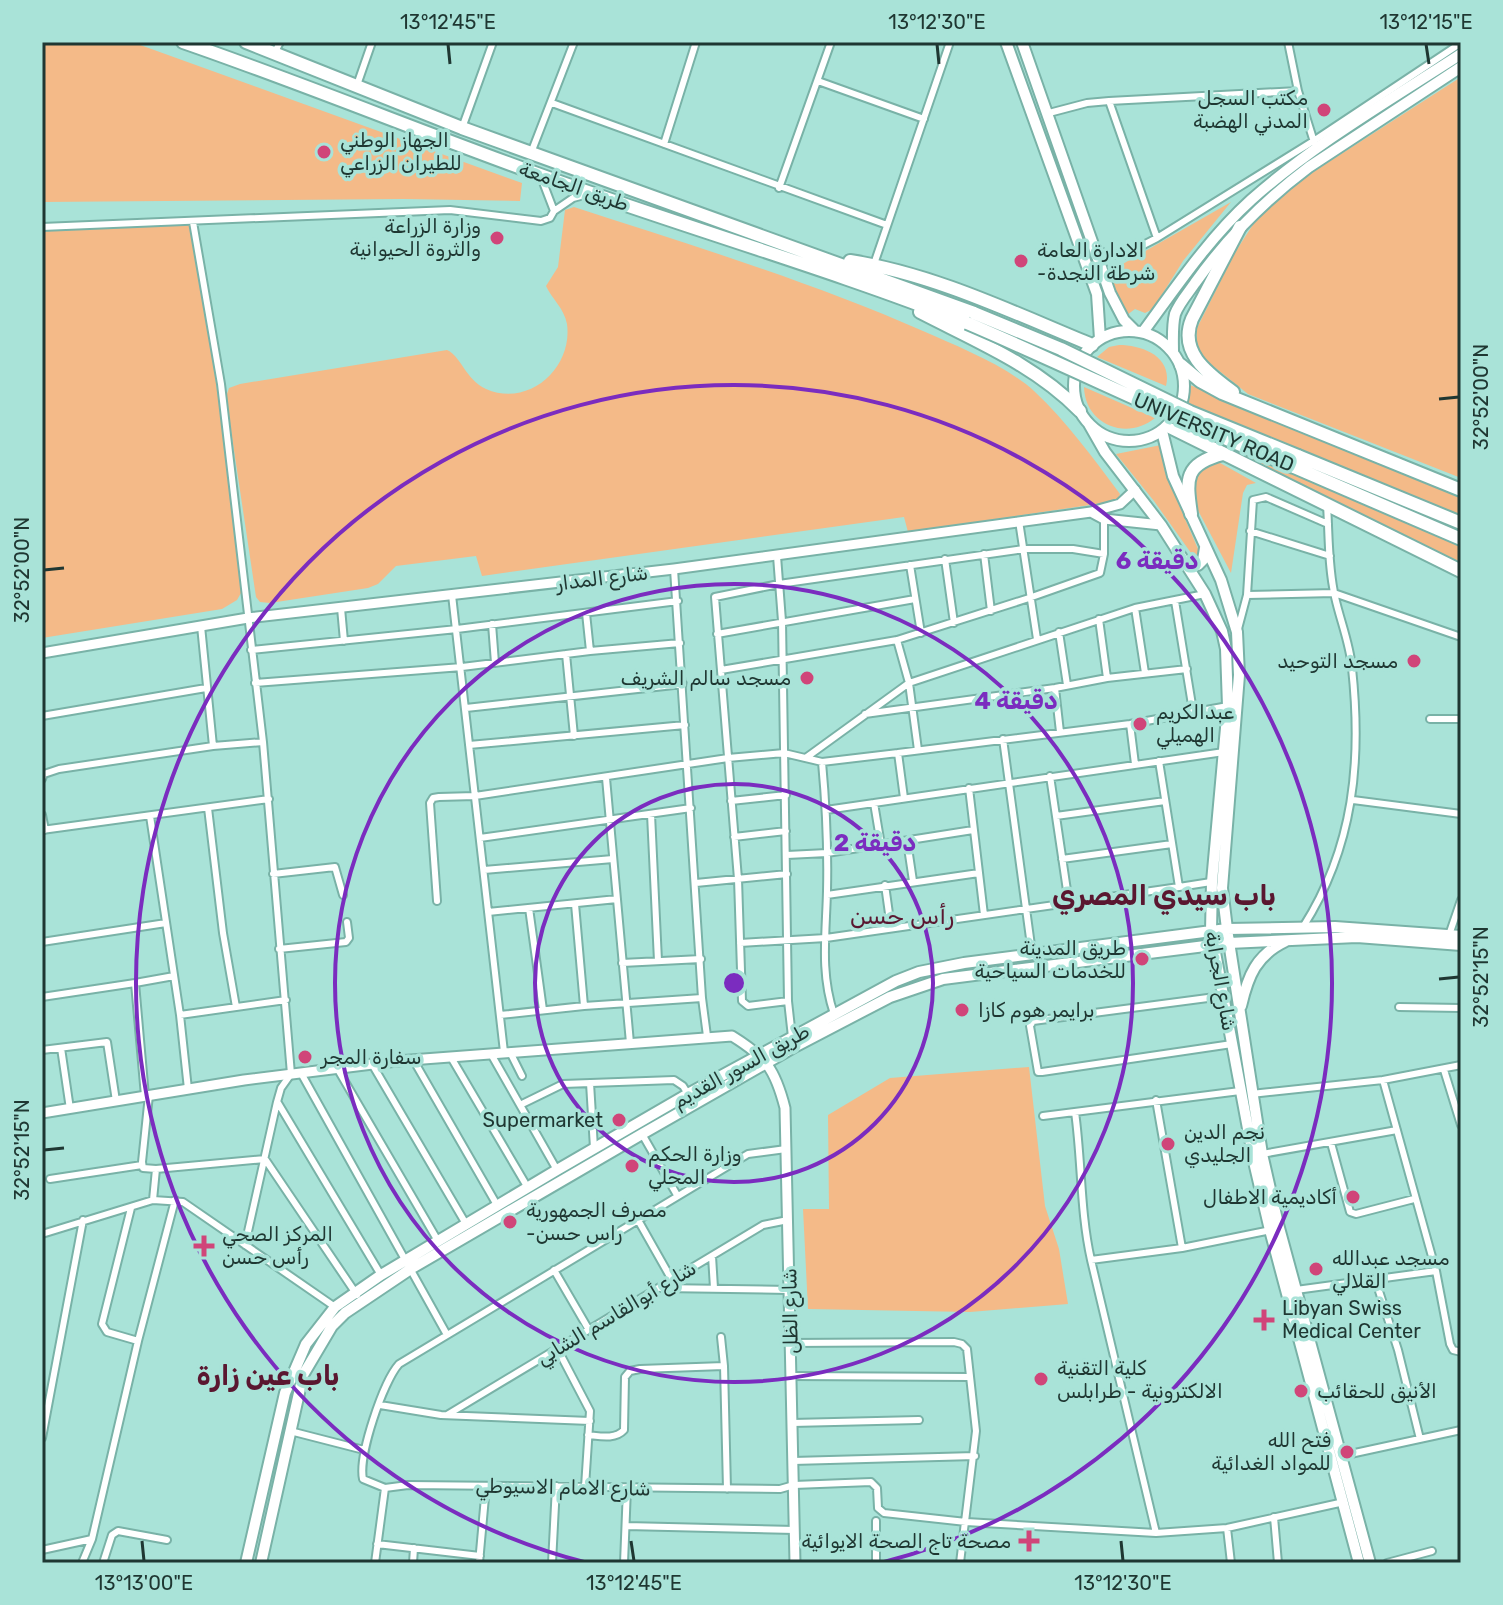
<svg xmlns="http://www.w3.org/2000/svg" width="1503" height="1605" viewBox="0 0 1503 1605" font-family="Rubik,Cairo,sans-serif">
	<rect width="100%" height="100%" fill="#a9e3d8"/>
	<path fill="#f4ba88" d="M42,42h90l390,141 -2,18 -117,-2 -361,3z
		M1461,77v401l-213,-84 -50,-40 -2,-24 38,-76 20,-31 15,-18 44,-33z
		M1231,202l-48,59 -30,48 -8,4 -10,-4 -8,6 -10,-12 -10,-30z
		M574,207c117,38 235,74 349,124 34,15 84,35 111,60 33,31 59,67 86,103l-3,7 -209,31 -4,-15 -422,59 -6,-20 -80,10 -18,18 -10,4 -98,15 -10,-1 -4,-5 -30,-200 3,-9 11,-4 207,-34c14,6 18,29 39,39 43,19 87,-21 81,-65 -3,-16 -15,-25 -21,-38l12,-19 7,-57z
		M193,222l52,364 -8,14 -15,9 -180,29v-411z
		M1119,345c24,0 54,12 47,41l-69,-29 12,-10z
		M1190,385l271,109v26l-274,-117z
		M1084,387l71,31c-28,23 -70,7 -71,-31z
		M1182,423l217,96 62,25v20l-281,-136z
		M1161,445l4,27 36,84 -5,4 -42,-59 -38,-47z
		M1213,459l43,24 -9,2 -4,8 -12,80 -39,-74 3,-30z
		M1029,1067l16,139 14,43 9,55 -98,8 -162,-3 -5,-100h26l-1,-94 62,-37z"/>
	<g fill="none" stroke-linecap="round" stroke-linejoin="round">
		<g stroke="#79b2a7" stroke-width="10">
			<path id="street" d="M1288,42l10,49 16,51
				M274,54l6,-12
				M818,81l106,38
				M356,88l16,-46
				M552,103l335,122
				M1049,113l38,-10 22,-2
				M462,128l31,-86
				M664,144l32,-102
				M531,153l43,-111
				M541,177l13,34
				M779,188l52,-146
				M193,222l28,162 42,358 28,332 -10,14 -4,14 -32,143
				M42,227l408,-17 91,11 9,-3 4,-7 19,-13 15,-4
				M1157,238l-48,-137 189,-10
				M1096,248l9,6 19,1 33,-17 158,-98 146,-97
				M873,267l77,-225
				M1019,521l18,118
				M1250,531l80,25
				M984,554l7,57
				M777,556l5,65 6,380 4,36
				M945,559l9,64
				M910,565l11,68
				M674,569l28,429 5,38
				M452,595l52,457
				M1247,595l87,-2 127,44
				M1175,601l18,110
				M341,608l3,33
				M1135,608l10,65
				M586,613l4,38
				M1099,619l8,59
				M492,624l3,39
				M201,626l12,120
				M1238,629l9,-34 6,-95 13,-3 62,27
				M1059,632l8,53
				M717,634l198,-35
				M897,640l12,43 9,67
				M251,650l206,-21 221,-28
				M566,654l8,82
				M721,670l176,-30 132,-42 71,-25 4,-19v-35
				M255,683l207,-16 128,-16 90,-8
				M1055,688l5,44
				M466,708l217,-24
				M865,714l190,-26 52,-10 80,-9
				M42,716l164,-28
				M1430,719h31
				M1130,724l5,40
				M1003,739l29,214
				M469,745l216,-20
				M898,753l6,45
				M807,757l102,-74 226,-75 70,-14
				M822,762c4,43 6,86 5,129 -1,43 -7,82 7,123
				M1050,776l19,128
				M606,778l24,265
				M42,779l2,-5 15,-5 154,-23 50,-4
				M969,788l15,127
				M1353,800l108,14
				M731,801l55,-6
				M874,803l7,42
				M208,808l15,125 13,74
				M826,810l398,-58
				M651,814l7,147
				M42,815l3,15
				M150,816l30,199 8,74
				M1056,816l109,-15
				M42,830l227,-31
				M734,837l52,-6
				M480,838l211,-30
				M907,841l6,40
				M787,855l40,-2 146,-23
				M1062,859l110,-15
				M484,870l129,-11
				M273,874l62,-7 8,28
				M696,883l91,-9
				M885,885l6,43
				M1179,887l32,-5
				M827,895l152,-22
				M437,901l-7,-98 3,-5 6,-1 36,-1 253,-38 56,-5 38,9 76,-9 232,-29 98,-18
				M575,904l9,102
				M529,908l14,102
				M488,912l129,-13
				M1303,927c51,-80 59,-166 49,-259 -2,-24 -12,-48 -17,-71 -7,-30 -6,-62 -8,-92
				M1449,935l12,-35
				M42,942l124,-19
				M740,943l86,-5 353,-51 -20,-126
				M279,949l67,-7 3,-4 -2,-16
				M622,963l79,-4
				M1223,996l-190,25 -3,5 8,46h4l190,-28
				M42,997l93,-14
				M788,1001l-40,5 -6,-5 -4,-122 -23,-282 64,-13 245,-35h49l31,5
				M1399,1007l62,1
				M180,1015l106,-15
				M500,1015l84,-9 118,-8
				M61,1048l9,61
				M42,1050l65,-8 9,59
				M510,1052l12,24
				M491,1054l66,116
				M452,1059l76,129
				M414,1061l83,144
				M372,1064l94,160
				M337,1068l101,173
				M1444,1070l17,55
				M301,1073l145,260
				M1383,1080l53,191 14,73 3,6 8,2
				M590,1083l4,65
				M1251,1094l132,-14 78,-15
				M149,1095l-7,67 1,6 13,1
				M145,1096l-10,-113 39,-7
				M1156,1100l26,148
				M278,1103l103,172
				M520,1105l43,-21 111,-4 9,6 5,8
				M1075,1112c7,50 5,99 16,148
				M1043,1116l197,-25
				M642,1134l35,61
				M1331,1143l19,69 6,2 58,-15
				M786,1149l-38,5 -349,210c-16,18 -41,92 -36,115l22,9 23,-3 372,4 14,-4 77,-3 6,6 1,20 6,5 82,9 190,11 71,-5 117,-26
				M1262,1154l135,-24
				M50,1179l92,-14
				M153,1200l3,-31 109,-10 92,136
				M131,1208l-29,116 5,8 31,9
				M638,1220l34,60
				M42,1234l111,-34 30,2 152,105
				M712,1256l2,32
				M554,1270l35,60
				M1378,1278l1,13 19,59 22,89
				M661,1288l128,2
				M1296,1290l140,-19
				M721,1337l3,29 3,123
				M790,1343l164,-1 8,2 5,5 9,82 -16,132
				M557,1348l33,63 -5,76
				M791,1376l179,1
				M380,1405l61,10 149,6
				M447,1415l316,-190 25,-5
				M792,1423l127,-3
				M290,1431l74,19
				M588,1435c11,1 27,5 36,-5l1,-53 5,-6 10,-2 84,-3
				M42,1438l41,-218
				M1341,1456l120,-26
				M793,1461l182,-5
				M1274,1517l4,46
				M876,1521v42
				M626,1526l169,4
				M1227,1528l4,35
				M1156,1533l-65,-273 91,-12 89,-18
				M377,1544l103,12
				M42,1550l50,-11
				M82,1563l10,-24 46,-198 37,-141
				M103,1563l9,-28 6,-4 49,9
				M375,1563l10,-75
				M413,1563l1,-15
				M479,1563l7,-77
				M552,1563l4,-77
				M624,1563l3,-75
				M1387,1563l45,-12"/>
		</g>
		<g stroke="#79b2a7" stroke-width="13">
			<path id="secondary" d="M1091,512l13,7 57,6
				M42,653l206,-35 426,-49 417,-57 29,-8 15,-14
				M42,1113l202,-33 153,-19 335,-25c34,21 43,33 53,72l10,455"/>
		</g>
		<g stroke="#79b2a7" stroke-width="14">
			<path id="primary" d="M1006,42l91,252 3,45
				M1022,42l88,251 14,27 11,11
				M1074 386a55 55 0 1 1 110 0a55 55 0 1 1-110 0Z
				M1143,332c33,-45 66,-94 108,-132 63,-56 139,-100 210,-146
				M1173,352c0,-12 -1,-26 2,-38 4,-11 14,-22 20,-31 32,-45 70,-83 114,-116l152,-100
				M1089,424l16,28 56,73 44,69 17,37 4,18 2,57 -16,176 -1,49 44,235 15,64 89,333
				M1162,431l11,45 48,104 16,52 2,43 -17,213 5,41 35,225 16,70 92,339
				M1184,562l14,3 5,-5 2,-12
				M1241,1006c7,-30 15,-51 45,-65
				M246,1563l39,-170 21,-49 29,-37 46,-32 176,-105 131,-76 208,-113 23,-9 45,-9 263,-34 108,-2 126,9
				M261,1563l42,-188 29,-49 13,-13 67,-45 230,-134 154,-88 94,-49 53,-18 286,-36 128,-6 104,8"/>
		</g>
		<g stroke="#79b2a7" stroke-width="16">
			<path id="highway" d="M183,42c136,47 269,103 405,150 126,44 255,82 379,131
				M246,42l216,86 512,185
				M850,261c84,13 164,52 242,84
				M920,312c56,29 115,53 160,99
				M1181,365l19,16 22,12 239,97
				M1233,392c-24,-18 -55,-39 -41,-73l48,-92
				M1168,426l293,145
				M1298,456l163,67
				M1294,467l167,72
				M1191,514c-5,-35 -7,-50 32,-60"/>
		</g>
		<use href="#street" stroke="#fff" stroke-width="6"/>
		<use href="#secondary" stroke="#fff" stroke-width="9"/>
		<use href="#primary" stroke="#fff" stroke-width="10"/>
		<use href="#highway" stroke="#fff" stroke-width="12"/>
		<g stroke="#79b2a7" stroke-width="16" stroke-linecap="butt">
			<path id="highway-bridge" d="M974,313l87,36 129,63 108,44
				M967,323c110,47 216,100 327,144"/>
		</g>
		<use href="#highway-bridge" stroke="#fff" stroke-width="12"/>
	</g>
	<path fill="none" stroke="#1f3732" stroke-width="3" d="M448,44l2,20M937,44l2,20M1426,44l3,20M1439,399l20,-2M44,570l20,-2M1439,979l20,-2M44,1150l20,-2M142,1541l2,20M631,1541l3,20M1121,1541l2,20"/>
	<g fill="none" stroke="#7b2cbf" stroke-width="4">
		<circle cx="734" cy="983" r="199"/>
		<circle cx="734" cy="983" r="399"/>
		<path d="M584 1562A598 598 0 1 1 884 1562"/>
	</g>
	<g fill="#d04579" stroke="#a9e3d8" stroke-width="3">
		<circle cx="1324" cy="110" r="8"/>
		<circle cx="324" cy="152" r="8"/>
		<circle cx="497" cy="238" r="8"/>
		<circle cx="1021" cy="261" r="8"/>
		<circle cx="1414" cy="661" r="8"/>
		<circle cx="807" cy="678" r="8"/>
		<circle cx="1140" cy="724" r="8"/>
		<circle cx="1142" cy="959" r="8"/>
		<circle cx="962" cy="1010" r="8"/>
		<circle cx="305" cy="1057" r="8"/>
		<circle cx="619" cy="1120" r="8"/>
		<circle cx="1168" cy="1144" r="8"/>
		<circle cx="632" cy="1166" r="8"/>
		<circle cx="1353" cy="1197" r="8"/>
		<circle cx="510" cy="1222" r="8"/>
		<path d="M200 1234h8v8h8v8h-8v8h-8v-8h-8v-8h8z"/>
		<circle cx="1316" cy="1269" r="8"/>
		<path d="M1260 1308h8v8h8v8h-8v8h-8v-8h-8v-8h8z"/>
		<circle cx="1041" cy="1379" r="8"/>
		<circle cx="1301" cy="1391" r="8"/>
		<circle cx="1347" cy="1452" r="8"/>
		<path d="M1025 1529h8v8h8v8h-8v8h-8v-8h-8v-8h8z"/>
	</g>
	<g text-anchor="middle" stroke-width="7" stroke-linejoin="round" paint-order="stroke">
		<g font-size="20" fill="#1f3732" stroke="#a9e3d8" text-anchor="start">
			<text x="1308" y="105" text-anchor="end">مكتب السجل<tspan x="1308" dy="23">المدني الهضبة</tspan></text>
			<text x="340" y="147">الجهاز الوطني<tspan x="340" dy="23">للطيران الزراعي</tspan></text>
			<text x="481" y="233" text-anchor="end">وزارة الزراعة<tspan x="481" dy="23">والثروة الحيوانية</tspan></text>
			<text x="1037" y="257">الادارة العامة<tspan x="1037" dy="23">-شرطة النجدة</tspan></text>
			<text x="1398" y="668" text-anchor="end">مسجد التوحيد</text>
			<text x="791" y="685" text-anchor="end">مسجد سالم الشريف</text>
			<text x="1156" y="719">عبدالكريم<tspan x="1156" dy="23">الهميلي</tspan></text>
			<text x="1126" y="955" text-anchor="end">طريق المدينة<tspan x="1126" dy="23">للخدمات السياحية</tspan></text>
			<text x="978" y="1017">برايمر هوم كازا</text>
			<text x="321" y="1064">سفارة المجر</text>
			<text x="603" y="1127" text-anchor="end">Supermarket</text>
			<text x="1184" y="1139">نجم الدين<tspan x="1184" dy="23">الجليدي</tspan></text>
			<text x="648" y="1161">وزارة الحكم<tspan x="648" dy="23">المحلي</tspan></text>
			<text x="1337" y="1204" text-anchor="end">أكاديمية الاطفال</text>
			<text x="526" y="1217">مصرف الجمهورية<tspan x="526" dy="23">-راس حسن</tspan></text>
			<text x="222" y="1241">المركز الصحي<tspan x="222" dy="23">رأس حسن</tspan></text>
			<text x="1332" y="1265">مسجد عبدالله<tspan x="1332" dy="23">القلالي</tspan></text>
			<text x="1282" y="1315">Libyan Swiss<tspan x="1282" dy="23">Medical Center</tspan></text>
			<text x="1057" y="1375">كلية التقنية<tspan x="1057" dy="23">الالكترونية - طرابلس</tspan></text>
			<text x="1317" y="1398">الأنيق للحقائب</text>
			<text x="1331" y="1447" text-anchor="end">فتح الله<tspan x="1331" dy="23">للمواد الغدائية</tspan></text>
			<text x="1011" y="1548" text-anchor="end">مصحة تاج الصحة الايوائية</text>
		</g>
		<g font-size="20" fill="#1f3732" stroke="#a9e3d8">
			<text transform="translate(574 186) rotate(19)" y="7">طريق الجامعة</text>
			<text transform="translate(1214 432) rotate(23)" y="7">UNIVERSITY ROAD</text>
			<text transform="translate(602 578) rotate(-7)" y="7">شارع المدار</text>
			<text transform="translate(1221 981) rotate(80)" y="7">شارع الجرابة</text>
			<text transform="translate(741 1066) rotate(-29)" y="7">طريق السور القديم</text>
			<text transform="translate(790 1311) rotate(-91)" y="7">شارع الظل</text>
			<text transform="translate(616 1313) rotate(-31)" y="7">شارع أبوالقاسم الشابي</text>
			<text transform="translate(563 1487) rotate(1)" y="7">شارع الامام الاسيوطي</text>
		</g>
		<g font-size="24" fill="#5a1730" stroke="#a9e3d8">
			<text x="902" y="924">رأس حسن</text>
		</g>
		<g font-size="28" font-weight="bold" fill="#5a1730" stroke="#a9e3d8">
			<text x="1164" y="905">باب سيدي المصري</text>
			<text x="268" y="1385">باب عين زارة</text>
		</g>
	</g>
	<circle cx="734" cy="983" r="12" fill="#7b2cbf" stroke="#a9e3d8" stroke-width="4"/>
	<g font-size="24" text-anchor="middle" font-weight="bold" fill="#7b2cbf" stroke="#a9e3d8" stroke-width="7" stroke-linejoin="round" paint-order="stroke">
		<text x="1157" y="569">6 دقيقة</text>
		<text x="1016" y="709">4 دقيقة</text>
		<text x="875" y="851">2 دقيقة</text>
	</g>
	<rect width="1503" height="1605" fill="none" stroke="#a9e3d8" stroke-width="88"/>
	<rect x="44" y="44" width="1415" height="1517" fill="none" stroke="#1f3732" stroke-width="3"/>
	<g font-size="20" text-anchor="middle" fill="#1f3732">
		<text x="448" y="29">13°12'45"E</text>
		<text x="937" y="29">13°12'30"E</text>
		<text x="1426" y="29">13°12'15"E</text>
		<text transform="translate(1481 397) rotate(-90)" y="7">32°52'00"N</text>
		<text transform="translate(22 570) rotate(-90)" y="7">32°52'00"N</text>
		<text transform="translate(1481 977) rotate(-90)" y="7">32°52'15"N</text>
		<text transform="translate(22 1150) rotate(-90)" y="7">32°52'15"N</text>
		<text x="144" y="1590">13°13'00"E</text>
		<text x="634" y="1590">13°12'45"E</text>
		<text x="1123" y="1590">13°12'30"E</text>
	</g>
</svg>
